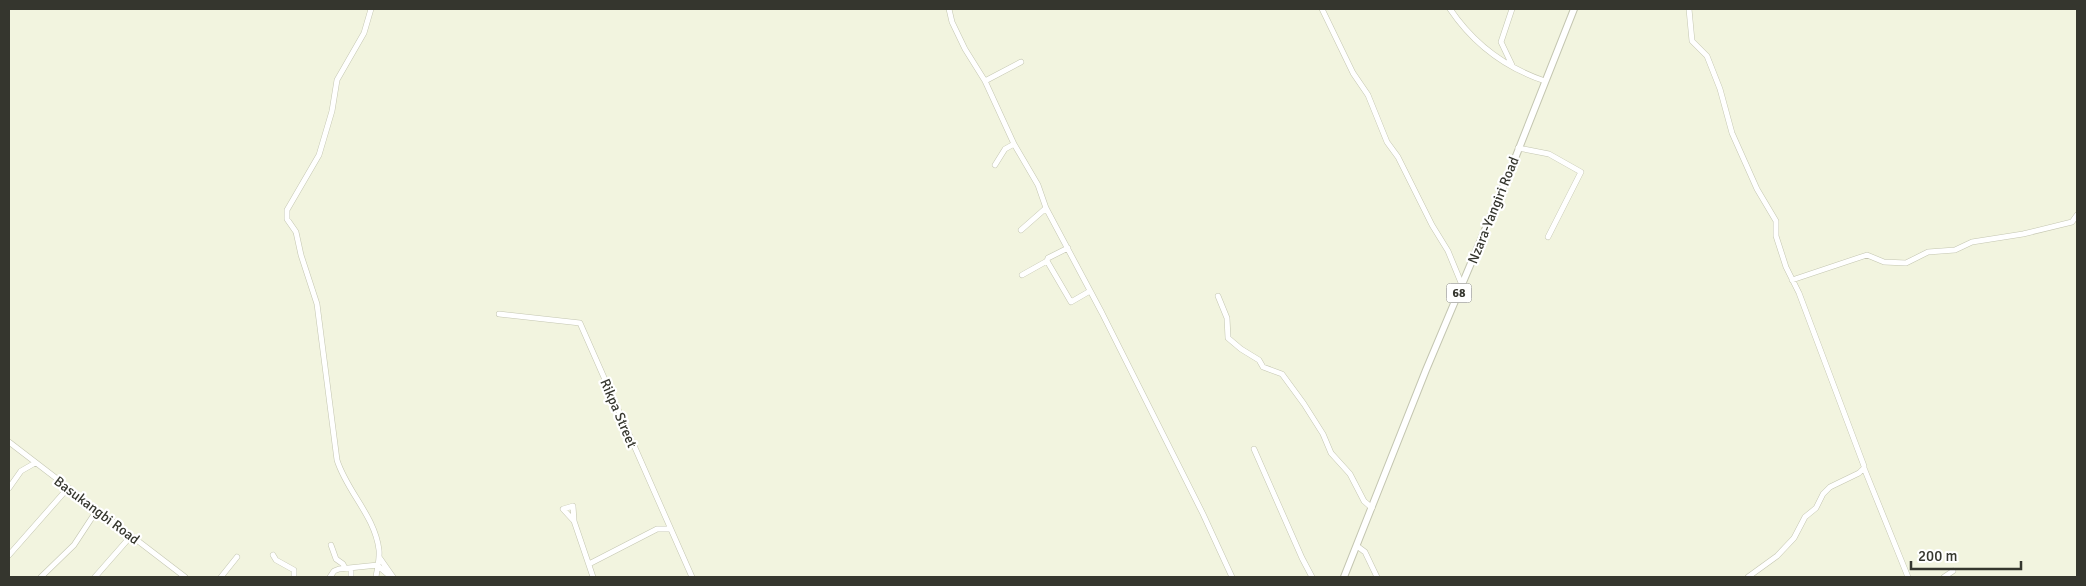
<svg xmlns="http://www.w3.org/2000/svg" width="2086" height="586" viewBox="0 0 2086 586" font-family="Signika,sans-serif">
	<rect width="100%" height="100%" fill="#f2f4df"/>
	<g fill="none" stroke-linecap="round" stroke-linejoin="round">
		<g stroke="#c4c6b1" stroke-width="6">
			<path id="minor" d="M371,9l-7,24 -27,47 -5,31 -13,44 -32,55v9l9,13 5,23 16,49 20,156c10,32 38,56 42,90 1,9 -2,19 -3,27
				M949,9l3,13 13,27 20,32 29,63 24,41 8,23 56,105 101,201 29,63
				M1322,9l31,64 15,22 19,47 11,15 34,68 16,26 14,34
				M1450,9c23,34 56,59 95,72
				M1689,9l3,32 15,15 13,33 12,44 25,56 19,32v15l10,31 13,26 65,173v2l-5,5 -29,14 -7,7 -7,14 -11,9 -11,21 -17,18 -29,21
				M1512,65l-11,-23 11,-33
				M985,81l36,-19
				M1518,148l31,6 32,18 -33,65
				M995,165l10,-16 9,-5
				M1021,230l25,-22
				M1047,261l24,41 19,-11
				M1022,275l25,-14 1,-3 20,-10
				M1792,280l75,-25 17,7 22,1 22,-11 27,-2 17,-8 51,-8 49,-12 5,-7
				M1218,296l9,22 1,20 13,11 18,11 4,7 19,7 22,30 19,30 8,19 19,21 14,27 8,7
				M499,314l81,9 112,254
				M9,442l176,135
				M1254,449l48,109 10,19
				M1864,468l44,109
				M9,488l12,-17 14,-8
				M574,521l-11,-12 10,-3 1,15 19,56
				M331,545l5,14 7,5 2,4
				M1357,546l8,6 12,25
				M9,555l59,-67
				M273,555l3,5 18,10v7
				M379,557l14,20
				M589,564l68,-35h13
				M378,566l13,11
				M351,568v9
				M41,577l33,-32 23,-35
				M95,577l36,-41
				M221,577l16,-20
				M330,577l4,-6 5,-2 39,-4
				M1944,577l9,-6"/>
		</g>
		<g stroke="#c4c6b1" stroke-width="8">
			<path id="major" d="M1344,577l82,-207 88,-209 60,-152"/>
		</g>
		<use href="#minor" stroke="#fff" stroke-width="5"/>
		<use href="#major" stroke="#fff" stroke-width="6"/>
	</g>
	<g text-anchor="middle" stroke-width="4.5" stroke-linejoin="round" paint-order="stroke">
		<rect fill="#fff" stroke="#72726d" stroke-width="1" x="1446.5" y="283.5" width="25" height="19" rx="4"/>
		<g font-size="12" font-weight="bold" fill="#35362e">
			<text x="1459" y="297">68</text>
		</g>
		<g font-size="14" fill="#35362e" stroke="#fff">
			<text transform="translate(1493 210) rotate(-68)" y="5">Nzara-Yangiri Road</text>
			<text transform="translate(619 413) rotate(67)" y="5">Rikpa Street</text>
			<text transform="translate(97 510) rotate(37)" y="5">Basukangbi Road</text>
		</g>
	</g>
	<rect width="2086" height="586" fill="none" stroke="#35362e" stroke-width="20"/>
	<path d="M1911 561v8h110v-8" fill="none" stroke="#35362e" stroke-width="2.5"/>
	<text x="1918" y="561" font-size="15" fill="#35362e" stroke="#ffffff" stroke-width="4" paint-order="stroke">200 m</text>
</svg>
